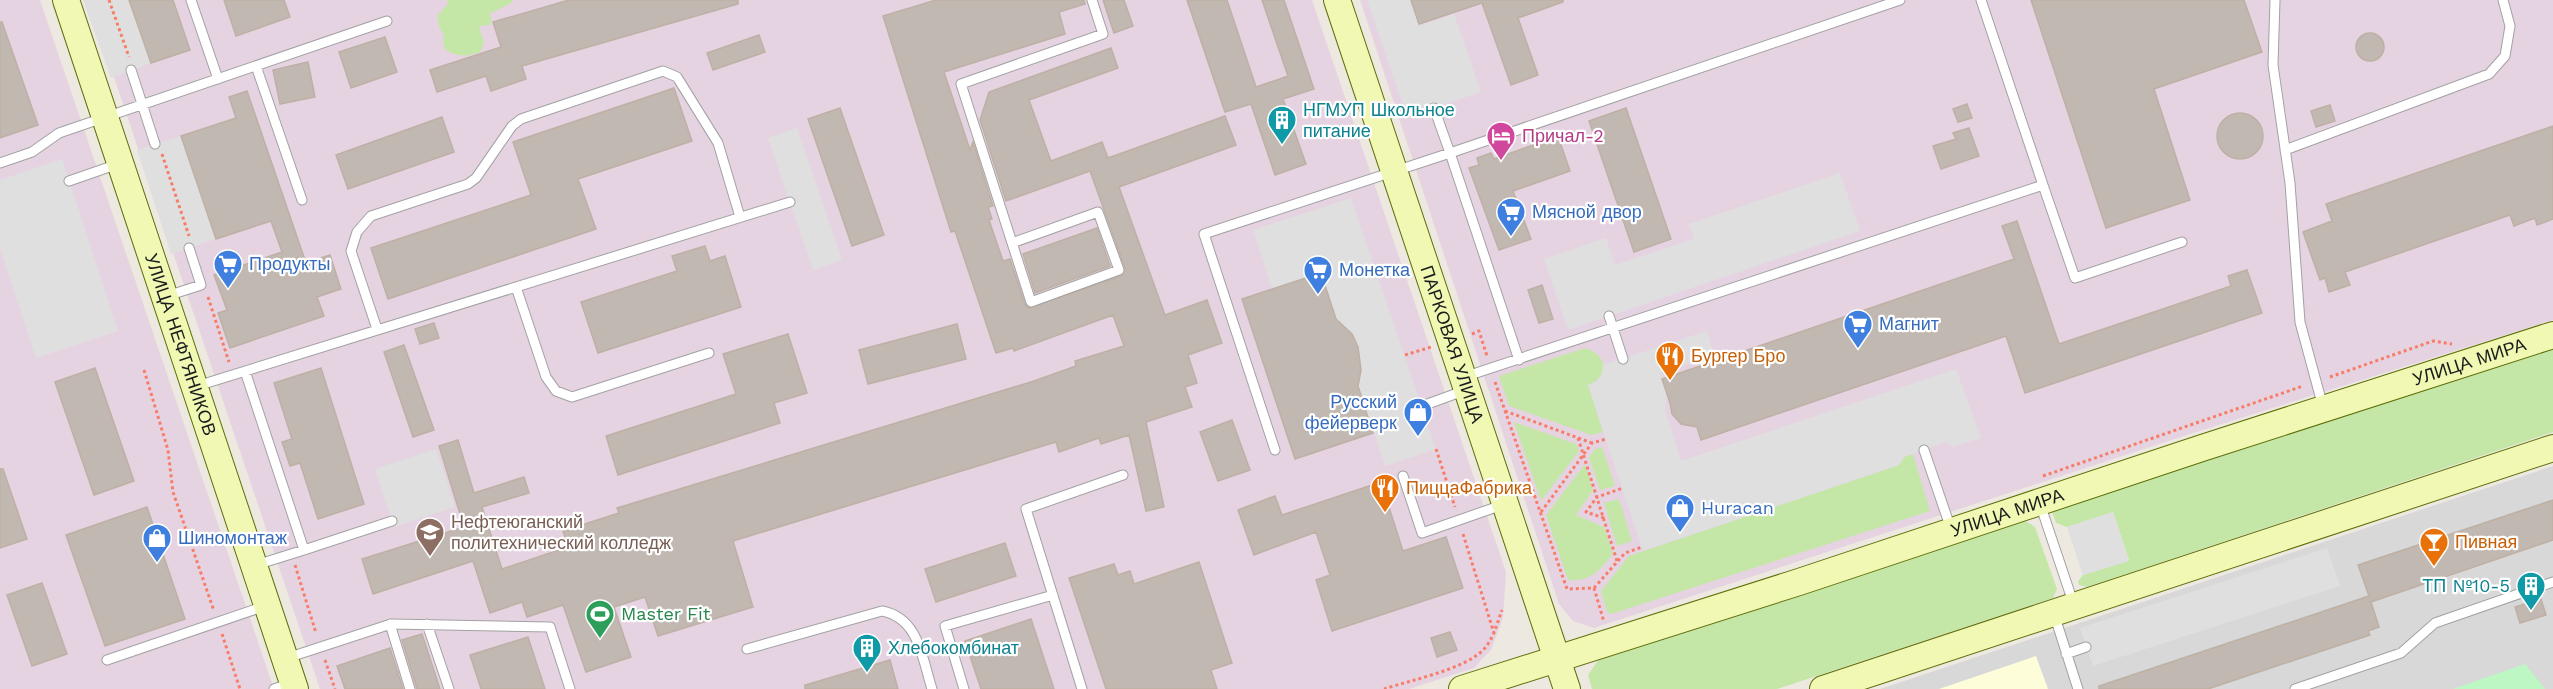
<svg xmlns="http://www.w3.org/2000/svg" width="2553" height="689" viewBox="0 0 2553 689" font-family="'Work Sans',sans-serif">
	<rect width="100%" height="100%" fill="#ede9e1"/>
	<path fill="#d9d8d8" d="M2553,466v223h-673z"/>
	<path fill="#e6d3e2" d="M0,0h40l234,689h-274z
		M88,0h1224l194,572 -3,46 -12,32 -17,18 -65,21h-1089z
		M1360,0h1193v320l-363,114 -596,194 -21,-7 -14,-17z"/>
	<path fill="#fdfed9" d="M2036,656l12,33h-109z"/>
	<path fill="#c4e7a7" d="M447,0h65l1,2 -24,12 3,5 -2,6 -11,1 5,17 -4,9c-12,5 -25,5 -35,-3l-2,-7 1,-6 -5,-10 -2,-10 11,-12z
		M2553,346v86l-466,155 -8,-2 -1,-4 5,-6 46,-15 -16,-48 -46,15 -11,-4 -4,-12 5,-8z
		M1585,348c23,7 25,28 3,37l15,47 -12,3 -82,-29 -10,-30z
		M1514,422l62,22 3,7 -38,50z
		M1602,447l13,39 -15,4 -11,-33 6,-8z
		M1913,454l17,57 -319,103 -4,-2 -6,-21 28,-35 270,-91 5,-8z
		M1585,464l8,26 -17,25 28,12 9,27c-13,16 -22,28 -45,26l-22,-65z
		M1619,499l13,42 -15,5 -13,-43z
		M2024,520l11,7 22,62 -4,9 -276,91h-185l-4,-14 11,-16z"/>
	<path fill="#bdf8c4" d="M2525,664l20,25h-92z"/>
	<path fill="#dfdfdf" d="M83,0h46l22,63 -40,15z
		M1367,0h43l9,26 35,-12 27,78 -74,25z
		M797,128l45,132 -29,10 -45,-132z
		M181,136l35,103 -45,15 -34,-104z
		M62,159l56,172 -82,27 -36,-110v-68z
		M1840,173l20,58 -292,99 -24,-71 62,-21 9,27 79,-26 -5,-15z
		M1351,198l85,251 -51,17 -27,-80 3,-16 -3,-23 -6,-13 -16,-15 -15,-46 -49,16 -19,-59z
		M1707,331l7,24 -54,18 7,21 -2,16 16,51 275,-92 25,69 -29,9 -6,-5 -42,15 -5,8 -256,86 -55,-166 9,-4 5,-7 1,-9z
		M436,449l19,58 -61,20 -19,-58z
		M2113,512l16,49 -46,14 -16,-48z
		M2327,548l13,38 -247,80 -13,-38z"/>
	<path fill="#c1b8b1" stroke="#beb0a4" stroke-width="1.5" d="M129,0h44l17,50 -39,13z
		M224,0h60l6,17 -54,19z
		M569,0h169v4l-216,62 4,13 -35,12 -5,-15 -49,16 -7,-22 71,-23 -8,-25z
		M936,0h148l1,4 -26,8 6,22 -121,38 26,78 3,-8 20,64 -5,1 4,12 -3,1 14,41 7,-2 15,45 4,4 92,-32 4,-8 -35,-97 -84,30 -26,-81 9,-28 122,-44 7,20 -89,32 22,61 51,-19 6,16 117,-42 11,29 -117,42 46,128 42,-15 15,43 -34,12 9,28 -12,4 7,20 -46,15 18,85 -18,4 -17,-76 -28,9 -2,-6 -40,14 -3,-10 -323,99 20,66 -95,29 -13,-39 -31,10 17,50 -45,15 -23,-67 -36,12 -5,-15 -32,11 -17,-52 -100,33 -11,-35 102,-32 -25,-81 19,-6 16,53 50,-16 5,16 -47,14 20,62 66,-22 -5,-16 56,-18 -2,-5 417,-127 42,-15 -1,-5 49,-15 -11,-31 -99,36 -1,-3 -17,5 -41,-122 -4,1 -68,-216z
		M1103,0h21l9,26 -19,7z
		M1187,0h40l29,87 32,-11 -26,-76h22l30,89 -31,10 23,65 -31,11 -24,-71 -26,8z
		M1411,0h152v2l-45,16 20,57 -27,10 -29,-82 -63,21z
		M2031,0h213l18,52 -108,37 36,111 -84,28z
		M0,22h2l36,103 -38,13z
		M2356 47a14 14 0 1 1 28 0a14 14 0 1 1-28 0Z
		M759,35l6,17 -52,18 -6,-17z
		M385,37l12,35 -46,16 -12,-36z
		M308,62l7,35 -35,7 -7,-34z
		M674,88l18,53 -114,38 18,50 -208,70 -17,-51 160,-53 -18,-53z
		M247,91l59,172 24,-8 11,34 -24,8 7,19 -94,32 -12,-35 9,-3 -13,-35 68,-23 -11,-31 -55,18 -35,-103 55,-18 -7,-21z
		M1967,104l5,14 -14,4 -5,-13z
		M2330,105l5,16 -19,6 -5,-16z
		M840,108l44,127 -32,11 -44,-127z
		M1626,108l45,131 -37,13 -45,-131z
		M2217 136a23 23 0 1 1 46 0a23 23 0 1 1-46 0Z
		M442,117l12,35 -106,37 -12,-34z
		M2553,126v93l-16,6 -2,-7 -21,8 -4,-11 -165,57 5,13 -21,7 -4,-14 -5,2 -17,-48 29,-11 -6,-17z
		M1969,128l10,28 -38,13 -8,-23 23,-7 -3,-6z
		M1558,136l12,35 -57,20 18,48 -32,11 -30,-82 10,-3 -2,-7 14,-5 3,6z
		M2017,221l42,123 172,-58 -3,-10 19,-6 15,43 -237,80 -19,-57 -305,104 -4,-13 -16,-3 -9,-10 -2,-11 -8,-24 352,-120 -12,-33z
		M1097,228l13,38 -75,27 -12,-39z
		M705,246l5,15 15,-5 16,51 -143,46 -17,-51 96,-31 -5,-15z
		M1321,273l15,46 16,15 6,13 3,23 -3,16 15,47 -78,26 -53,-160z
		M1542,285l11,34 -14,4 -11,-33z
		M434,323l5,15 -19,6 -5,-15z
		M957,324l9,35 -98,25 -9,-34z
		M788,334l19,59 -33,10 6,20 -162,52 -12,-39 130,-42 -13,-40z
		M404,345l30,85 -21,7 -29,-85z
		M95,368l39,113 -40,14 -39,-113z
		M321,368l43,136 -46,15 -18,-56 -10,3 -8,-24 10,-3 -18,-56z
		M1232,420l18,50 -32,11 -18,-49z
		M0,469h3l24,70 -27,9z
		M1381,482l22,69 43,-14 17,51 -131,43 -16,-51 14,-5 -14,-43 -62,23 -16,-45 37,-14 7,19z
		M2553,500v40l-182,62 8,25 -11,4 2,4 -162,54h-109v-3l270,-90 -11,-31z
		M147,507l38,112 -80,27 -39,-111z
		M1005,543l11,33 -80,26 -11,-33z
		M1199,562l33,101 -21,7 6,19h-111l-37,-111 45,-14 4,11 12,-4 4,13z
		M42,583l25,71 -35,12 -25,-71z
		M2541,599l5,16 -26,8 -5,-16z
		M1031,619l23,70h-73l-16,-48z
		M1450,632l7,18 -20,7 -6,-19z
		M422,634l18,55h-23l-15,-49z
		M528,637l17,52h-64l-11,-34z
		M390,648l13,41h-58l-8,-23z
		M890,660l8,29h-93v-4z"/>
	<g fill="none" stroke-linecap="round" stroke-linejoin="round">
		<g stroke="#a2a2a2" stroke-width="11">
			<path id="lane" d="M191,0l27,79
				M1981,0l62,185
				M2275,0l-2,65 17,118 10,139 23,85
				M256,66l46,134
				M131,70l24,74
				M1434,108l16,45 450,-153
				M2285,150l204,-76 16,-18 5,-30 -7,-26
				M0,163l32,-11 27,-19 328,-112
				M69,181l49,-17
				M1012,243l86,-31 21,58 -88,32 -70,-218 142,-50 -11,-34
				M516,287l30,90 10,14 16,6 137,-44
				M167,296l34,-11 -12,-37
				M1609,316l14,43
				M377,329l-26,-78 6,-19 14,-16 97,-32 8,-6 36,-52 9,-7 142,-48 14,6 41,66 22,74
				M245,371l59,179 -48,15
				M1464,377l579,-192 32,93 107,-36
				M197,386l593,-184
				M1422,406l44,-16
				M1275,450l-71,-216 246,-81 69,207
				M1924,450l27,79
				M1403,476l19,57 83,-29
				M2040,504l34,101
				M304,550l88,-29
				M2054,614l24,75
				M390,624l20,65
				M427,624l22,65
				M747,649l135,-38c37,7 40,47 50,78
				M2066,654l20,-7
				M287,658l104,-34 159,3 20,62
				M107,660l158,-54
				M274,689l17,-6
				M964,689l-19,-63 108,-31
				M1082,689l-56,-180 97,-34
				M2295,689l106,-36 34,-30 118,-41"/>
		</g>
		<g stroke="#5e6e07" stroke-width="28">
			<g id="secondary">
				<path id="s1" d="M66,0l229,689"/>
				<path id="s2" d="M1337,0l230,689"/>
				<path id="s3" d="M1462,689l337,-107 403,-134 351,-113"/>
				<path d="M1823,689l730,-241"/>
			</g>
		</g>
		<path stroke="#f77d68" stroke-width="3" stroke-dasharray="3 3" stroke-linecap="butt" d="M109,0l20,57
			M162,154l27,82
			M208,297l21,65
			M1472,334l7,-3 8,25
			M1405,355l26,-8
			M144,370l24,80 5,42 41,119
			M2330,377l103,-36 19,3
			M1495,382l72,207 27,-1 10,34
			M1505,411l87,32
			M1578,438l39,123
			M1436,449l19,58
			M2043,476l260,-90
			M1541,512l51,-69 14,-4
			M1604,518l-18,-6 11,-15 26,-9
			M1463,534l31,99
			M295,565l21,68
			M1594,588l31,-35 17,-6
			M222,634l18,55
			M325,660l10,29
			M1384,689c27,-9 82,-20 100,-40 10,-11 13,-26 18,-39"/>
		<use href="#lane" stroke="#fff" stroke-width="9"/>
		<use href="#secondary" stroke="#f1f8b4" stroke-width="26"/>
	</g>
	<defs>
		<g id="building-pin" transform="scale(1.5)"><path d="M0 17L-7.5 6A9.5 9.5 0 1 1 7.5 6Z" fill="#0f9aa8" stroke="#fff"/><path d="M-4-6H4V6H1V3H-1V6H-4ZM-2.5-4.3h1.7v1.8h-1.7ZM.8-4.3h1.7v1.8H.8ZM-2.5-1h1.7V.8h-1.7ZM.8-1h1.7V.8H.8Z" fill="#fff"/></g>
		<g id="hotel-pin" transform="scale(1.5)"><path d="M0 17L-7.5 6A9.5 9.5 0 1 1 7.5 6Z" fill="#d1479c" stroke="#fff"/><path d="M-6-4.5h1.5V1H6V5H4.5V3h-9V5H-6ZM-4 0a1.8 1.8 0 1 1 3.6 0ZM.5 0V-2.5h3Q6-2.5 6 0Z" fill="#fff"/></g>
		<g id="supermarket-pin" transform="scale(1.5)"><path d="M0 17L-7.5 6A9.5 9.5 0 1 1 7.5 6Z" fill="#3f7fe0" stroke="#fff"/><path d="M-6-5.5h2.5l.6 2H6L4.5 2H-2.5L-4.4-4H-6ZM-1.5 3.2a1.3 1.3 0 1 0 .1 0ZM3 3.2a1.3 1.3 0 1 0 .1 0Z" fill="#fff"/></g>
		<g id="restaurant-pin" transform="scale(1.5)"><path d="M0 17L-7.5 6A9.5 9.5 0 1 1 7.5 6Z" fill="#e8710a" stroke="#fff"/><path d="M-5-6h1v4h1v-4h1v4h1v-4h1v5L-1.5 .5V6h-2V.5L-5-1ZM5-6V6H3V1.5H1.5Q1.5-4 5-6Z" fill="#fff"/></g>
		<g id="shop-pin" transform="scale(1.5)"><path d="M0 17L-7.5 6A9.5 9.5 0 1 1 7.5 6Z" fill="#3f7fe0" stroke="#fff"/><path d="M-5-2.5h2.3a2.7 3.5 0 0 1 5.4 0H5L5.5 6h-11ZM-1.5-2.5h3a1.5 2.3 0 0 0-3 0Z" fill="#fff"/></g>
		<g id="university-pin" transform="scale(1.5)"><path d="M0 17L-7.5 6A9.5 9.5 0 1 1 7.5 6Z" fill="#8d6e63" stroke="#fff"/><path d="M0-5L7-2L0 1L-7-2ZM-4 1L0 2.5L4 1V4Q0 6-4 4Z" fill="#fff"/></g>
		<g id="bar-pin" transform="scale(1.5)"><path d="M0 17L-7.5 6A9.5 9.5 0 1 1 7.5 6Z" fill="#e8710a" stroke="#fff"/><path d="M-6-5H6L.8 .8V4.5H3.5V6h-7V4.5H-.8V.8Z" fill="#fff"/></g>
		<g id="stadium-pin" transform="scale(1.5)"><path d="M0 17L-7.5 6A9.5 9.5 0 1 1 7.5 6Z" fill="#2e9e5b" stroke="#fff"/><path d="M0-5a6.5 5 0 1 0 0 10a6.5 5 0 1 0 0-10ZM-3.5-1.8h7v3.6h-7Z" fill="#fff"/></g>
	</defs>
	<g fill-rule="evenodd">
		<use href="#building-pin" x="1282" y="120"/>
		<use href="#hotel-pin" x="1501" y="136"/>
		<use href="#supermarket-pin" x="1511" y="212"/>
		<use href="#supermarket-pin" x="228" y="264"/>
		<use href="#supermarket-pin" x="1318" y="270"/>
		<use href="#supermarket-pin" x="1858" y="324"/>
		<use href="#restaurant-pin" x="1670" y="356"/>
		<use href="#shop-pin" x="1418" y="412"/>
		<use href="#restaurant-pin" x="1385" y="488"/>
		<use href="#shop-pin" x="1680" y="508"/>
		<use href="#university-pin" x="430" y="532"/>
		<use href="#shop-pin" x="157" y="538"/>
		<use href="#bar-pin" x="2434" y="542"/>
		<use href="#building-pin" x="2531" y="586"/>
		<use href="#stadium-pin" x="600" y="614"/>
		<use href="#building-pin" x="867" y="648"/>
	</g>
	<g text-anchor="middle" stroke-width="4.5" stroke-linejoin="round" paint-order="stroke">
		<g font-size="18" fill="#0d838f" stroke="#fff" text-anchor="start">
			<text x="1303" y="116">НГМУП Школьное<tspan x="1303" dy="21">питание</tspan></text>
			<text x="2510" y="592" text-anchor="end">ТП №10-5</text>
			<text x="888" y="654">Хлебокомбинат</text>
		</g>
		<g font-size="18" fill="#b23c85" stroke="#fff" text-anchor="start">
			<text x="1522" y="142">Причал-2</text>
		</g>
		<g font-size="18" fill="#366cbe" stroke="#fff" text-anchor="start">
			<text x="1532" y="218">Мясной двор</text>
			<text x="249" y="270">Продукты</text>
			<text x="1339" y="276">Монетка</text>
			<text x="1879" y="330">Магнит</text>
			<text x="1397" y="408" text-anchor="end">Русский<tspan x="1397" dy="21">фейерверк</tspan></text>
			<text x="1701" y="514">Huracan</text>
			<text x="178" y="544">Шиномонтаж</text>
		</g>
		<g font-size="18" fill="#1b1b1b" stroke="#fff">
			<text dy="6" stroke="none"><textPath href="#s2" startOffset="363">ПАРКОВАЯ УЛИЦА</textPath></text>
			<text dy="6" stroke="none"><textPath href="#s1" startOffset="363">УЛИЦА НЕФТЯНИКОВ</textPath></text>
			<text dy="6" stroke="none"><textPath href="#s3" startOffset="1059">УЛИЦА МИРА</textPath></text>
			<text dy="6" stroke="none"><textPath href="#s3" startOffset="573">УЛИЦА МИРА</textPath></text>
		</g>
		<g font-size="18" fill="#c56008" stroke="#fff" text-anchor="start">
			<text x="1691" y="362">Бургер Бро</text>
			<text x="1406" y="494">ПиццаФабрика</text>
			<text x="2455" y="548">Пивная</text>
		</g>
		<g font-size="18" fill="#785e54" stroke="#fff" text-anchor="start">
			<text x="451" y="528">Нефтеюганский<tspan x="451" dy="21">политехнический колледж</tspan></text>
		</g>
		<g font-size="18" fill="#27864d" stroke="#fff" text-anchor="start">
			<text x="621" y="620">Master Fit</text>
		</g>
	</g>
</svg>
